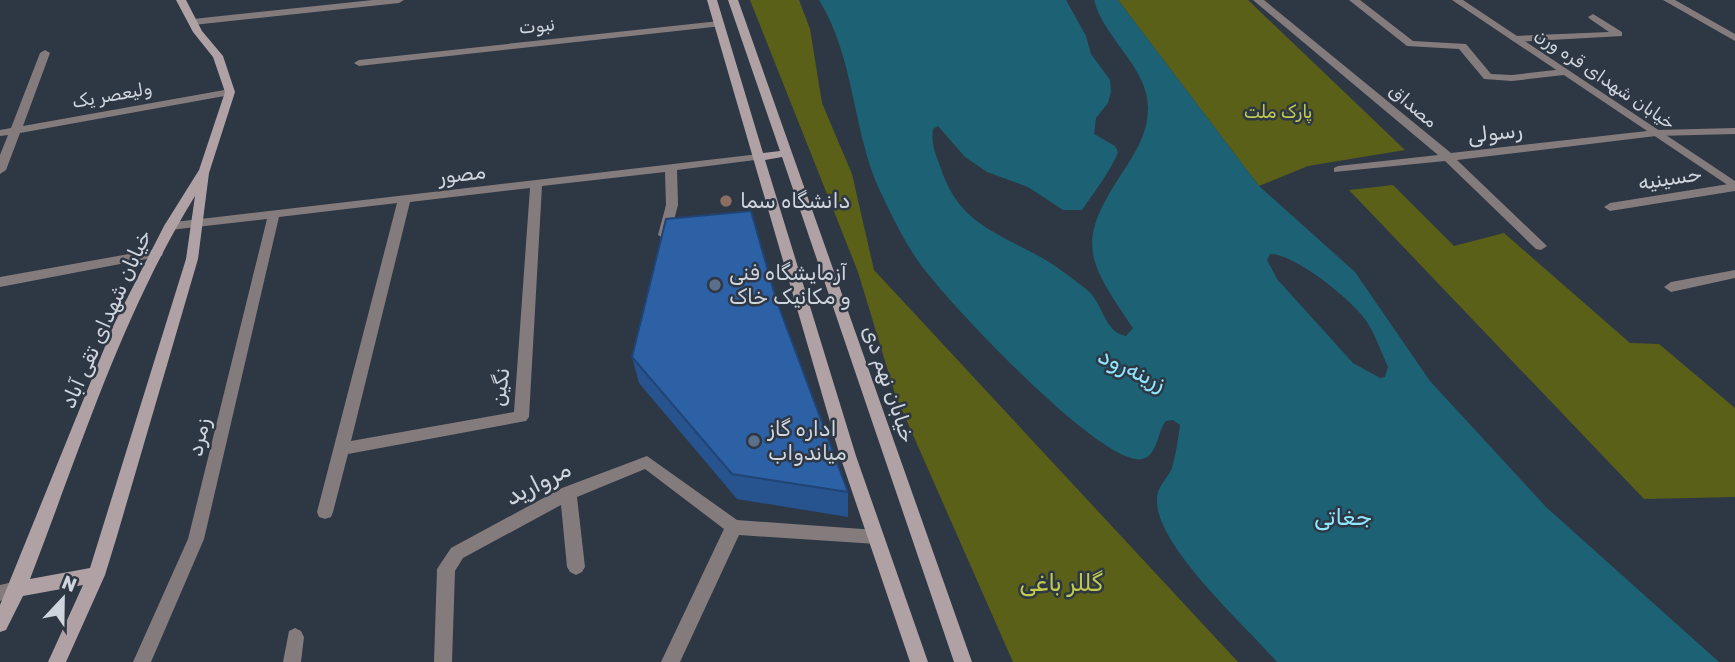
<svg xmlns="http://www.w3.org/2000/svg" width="1735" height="662" viewBox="0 0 1735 662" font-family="Rubik,'Noto Naskh Arabic',sans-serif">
	<rect width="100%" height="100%" fill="#2e3744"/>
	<path fill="#5b6018" d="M750,0h49l11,29 12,74 30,71 22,96 364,392h-225l-118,-268 -37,-122z
		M1118,0h130l157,150 -97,16 -49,20z
		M1393,185l61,61 50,-13 126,110 29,1 76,64v89l-91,2 -295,-309z"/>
	<path fill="#1c6274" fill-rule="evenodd" d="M819,0h247l20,36 5,18 19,26 1,12 -3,11 -12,15 -2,16 21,12 3,6c-6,17 -25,42 -36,58h-19l-35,-23 -41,-15 -22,-15 -27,-31 -5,3c-2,14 2,24 7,37 17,53 48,63 93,87 20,10 36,23 53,36 17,12 17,43 40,47l7,-8c-49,-72 -57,-86 -7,-161 12,-19 22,-36 22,-59 0,-41 -44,-69 -54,-108h24l141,186 96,86 75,109 116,126 173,155h-442c-31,-36 -120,-115 -120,-161 -1,-14 10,-21 15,-33 4,-14 6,-29 8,-43l-7,-5 -7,1c-9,10 -8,35 -24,38 -40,7 -187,-150 -214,-185 -20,-24 -34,-54 -48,-83 -28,-61 -25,-133 -61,-191zM1270,254c24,-1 85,48 97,68 9,14 14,30 21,45l-3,10 -5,1 -27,-15 -76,-84 -10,-19z"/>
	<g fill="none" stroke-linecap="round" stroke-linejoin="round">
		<path fill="#847b7d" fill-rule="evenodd" d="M373,0h31l-5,3 -206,22 -5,-3 5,-3z
			M1253,0h11l187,153 205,-23 79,-2v6l-79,2 -199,24 90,86 -6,4 -5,-1 -91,-88 -111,11v-4l4,-2 100,-11z
			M1349,0h11l53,41 53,3 25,30 21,1 52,-6 5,3 -5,3 -52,6 -28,-2 -25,-30 -52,-3z
			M1663,0h12l60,34v7z
			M1593,14l29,18v4l-107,6 -5,-3 5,-3 94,-4 -19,-13 -2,-2z
			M719,21l3,1v4l-363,40 -5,-3 5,-3z
			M45,50l5,3 -27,73 207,-37 5,3 -5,3 -210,38 -14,37 -6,4v-19l8,-20 -8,1v-6l11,-2 29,-75z
			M759,154l4,1v4l-86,11 1,35 -8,30 -6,4 -6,-4 8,-30 -1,-33 -123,14 -13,231 -3,4 -178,33 -15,58 -2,5 -6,2 -6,-2 -2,-5 80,-309 -118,14 -75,322 -53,123h-18l55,-123 79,-320 -97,11 -6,-4 2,-3zM530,188l-16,224 -163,29 59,-239z
			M1735,183v8l-125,20 -6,-4 6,-4z
			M157,249l5,1 1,3 -1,3 -162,31v-10z
			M1735,270v8l-64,14 -7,-5 7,-5z
			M647,456l90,64 139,10 6,2 2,5 -2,5 -6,2 -137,-9 -59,127h-19l63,-133 -79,-60 -68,28 8,70 -3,5 -6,3 -6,-3 -3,-5 -6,-62 -98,53 -8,13 -3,91h-18l3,-93 14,-21 111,-60z
			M17,581l6,2 3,6 -3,6 -23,6v-16z
			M295,628l6,3 3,6 -3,25h-18l6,-31z"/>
		<path fill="#847b7d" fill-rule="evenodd" d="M1452,0h11l272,181v9z"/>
		<path fill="#b0a1a4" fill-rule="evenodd" d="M176,0h10l16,31 21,25 12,36 -26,81 -11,86 -81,277 -12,39 -39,87h-18l35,-77 -60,11 -17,34 -6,2v-27l115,-283 49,-96 35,-56 26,-78 -12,-35 -20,-25zM195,196l-9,63 -96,309 -60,11c50,-129 92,-265 165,-383z
			M707,0h10l46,153 17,-2 -52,-151h10l234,662h-18l-172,-505 -17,3 91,296 72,206h-18l-70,-206z"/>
	</g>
	<path fill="#27538e" d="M776,299l72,193v25l-111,-18 -98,-116 -7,-26z"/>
	<path fill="#2d61a5" stroke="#204474" stroke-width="2" d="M751,211l25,88 72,193 -116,-18 -100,-117 34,-138z"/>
	<circle fill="#8d6e63" stroke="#2e3744" stroke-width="2.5" cx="726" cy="201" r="7"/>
	<g fill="#5c6f8a" stroke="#2e3744" stroke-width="2.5">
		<circle cx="715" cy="285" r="7"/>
		<circle cx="754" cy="441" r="7"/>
	</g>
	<g text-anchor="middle" stroke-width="5" stroke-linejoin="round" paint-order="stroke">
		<g font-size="18" fill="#cfd5dd" stroke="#2e3744">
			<text transform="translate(537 26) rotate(-6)" y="6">نبوت</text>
			<text transform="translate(1605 79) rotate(34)" y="6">خیابان شهدای قره ورن</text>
			<text transform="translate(112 95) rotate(-10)" y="6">ولیعصر یک</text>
			<text transform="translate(1413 106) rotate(40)" y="6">مصداق</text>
		</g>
		<g font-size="18" fill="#c3cc4a" stroke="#2e3744">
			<text x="1278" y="118">پارک ملت</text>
		</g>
		<g font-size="21" fill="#cfd5dd" stroke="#2e3744">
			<text transform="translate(1495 133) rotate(-7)" y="7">رسولی</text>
			<text transform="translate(462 174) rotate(-7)" y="7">مصور</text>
			<text transform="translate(1670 178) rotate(-9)" y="7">حسینیه</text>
			<text transform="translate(106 319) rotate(-66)" y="7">خیابان شهدای تقی آباد</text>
			<text transform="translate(889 384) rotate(71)" y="7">خیابان نهم دی</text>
			<text transform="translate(500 387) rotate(-82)" y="7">نگین</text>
			<text transform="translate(199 437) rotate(-77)" y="7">زمرد</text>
		</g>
		<g font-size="21" fill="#cfd5dd" stroke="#2e3744" text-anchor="start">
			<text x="740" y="208">دانشگاه سما</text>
			<text x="729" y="280">آزمایشگاه فنی<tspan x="729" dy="24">و مکانیک خاک</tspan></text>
			<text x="768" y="436">اداره گاز<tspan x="768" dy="24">میاندواب</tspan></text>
		</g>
		<g font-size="23" font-style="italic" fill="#8ee6ff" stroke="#2e3744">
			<text transform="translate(1132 369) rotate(25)" y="8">زرینه‌رود</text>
			<text x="1343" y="525">جغاتی</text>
		</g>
		<g font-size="24" fill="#cfd5dd" stroke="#2e3744">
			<text transform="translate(538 483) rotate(-27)" y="8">مروارید</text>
		</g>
		<g font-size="24" fill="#c3cc4a" stroke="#2e3744">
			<text x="1061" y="591">گللر باغی</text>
		</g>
	</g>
	<g transform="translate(63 599) rotate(22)" stroke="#2e3744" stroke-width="5" paint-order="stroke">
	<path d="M0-5L12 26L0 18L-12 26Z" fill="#cfd5dd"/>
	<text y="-10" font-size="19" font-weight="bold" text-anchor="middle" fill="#cfd5dd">N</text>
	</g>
</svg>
